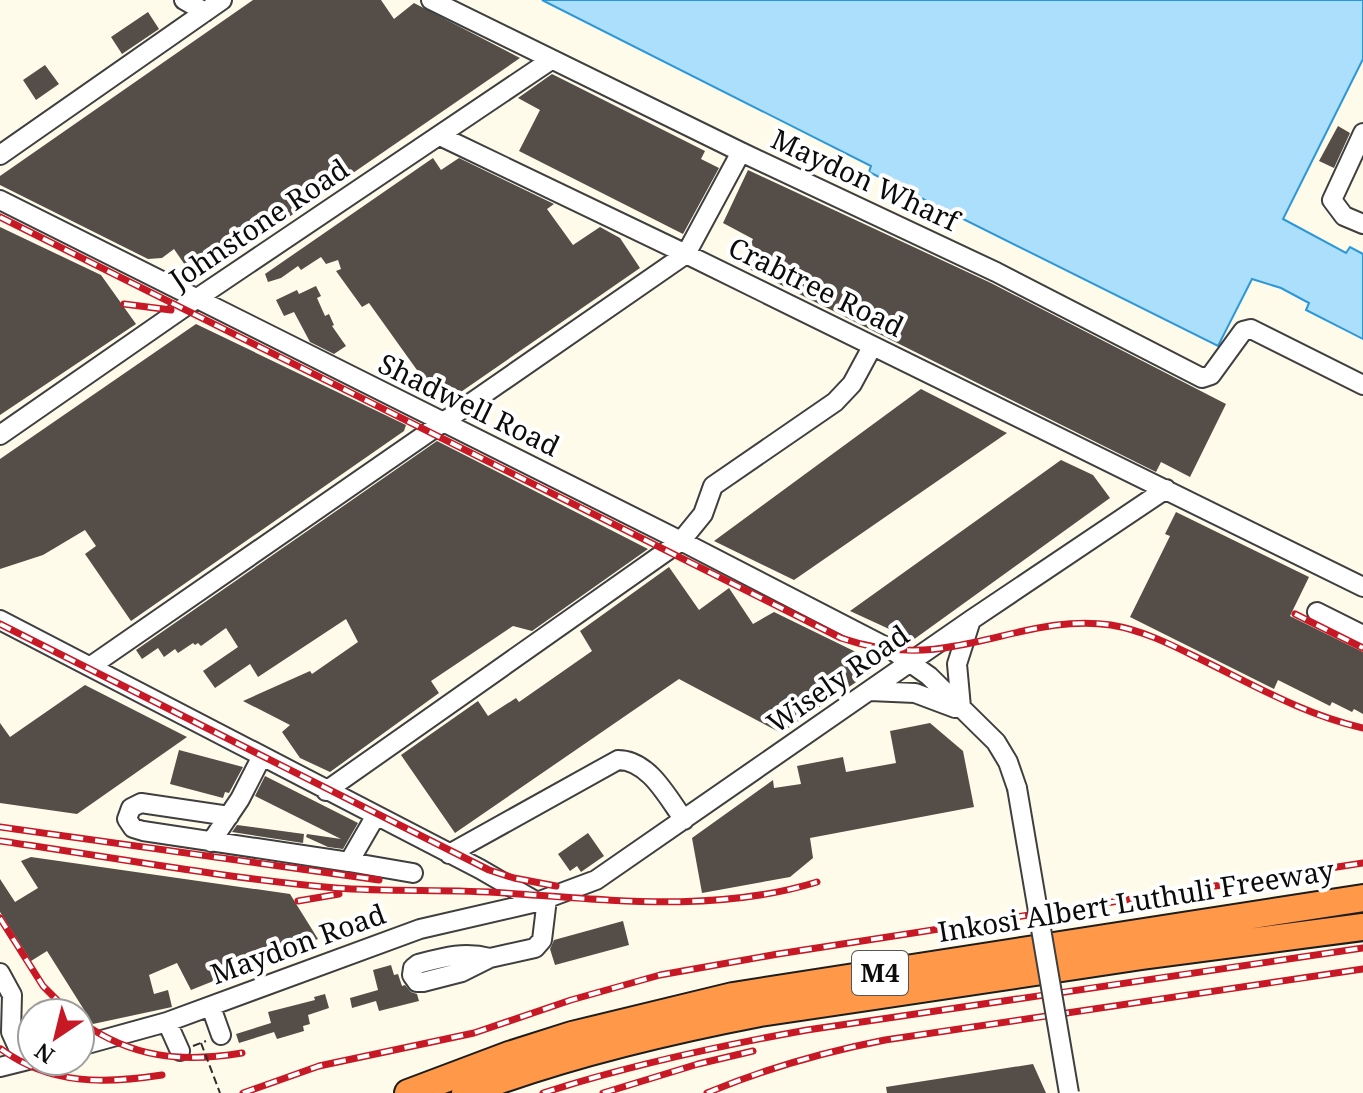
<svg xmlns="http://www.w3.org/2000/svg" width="1363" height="1093" viewBox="0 0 1363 1093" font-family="'Noto Serif',serif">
	<rect width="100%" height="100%" fill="#fffbeb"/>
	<path fill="#abdffb" stroke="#2c97d8" stroke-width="2" d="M542,0h821v59l-80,160 63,34 4,-6 13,7v85l-57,-29 3,-7 -28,-15 -29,-9 -34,67 -349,-174 2,-6z"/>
	<path fill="#554d47" d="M253,0h128l13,19 20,-16 106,55 -324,223 -22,-32 -12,9 -14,1 -148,-74v-9z
		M148,12l11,17 -37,25 -11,-17z
		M45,65l14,19 -23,16 -13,-20z
		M552,74l153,77 -4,8 18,9 -36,66 -164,-83 21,-41 -22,-12z
		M1338,126l12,7 -16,35 -15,-7z
		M433,158l8,12 18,-12 95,46 -7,5 26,36 27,-18 20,11 20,30 -198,137 -73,-102 -7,4 -26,-36 5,-2 -3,-9 -12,4 -5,-7 -20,13 -3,-4 -17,12 -13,4 -3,-8z
		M748,170l243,113 235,121 -36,73 -29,-15 -5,10 -415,-207 12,-26 -30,-16z
		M0,227l101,48 35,49 -136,91z
		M316,286l5,10 -4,2 8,18 4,-2 5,11 -2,1 14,20 -12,8 -24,-12 -16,-30 -10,4 -8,-16 21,-10 2,4z
		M196,324l210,101 -2,6 -273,190 -46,-67 11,-8 -11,-16 -42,25 -43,14v-110z
		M921,389l86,44 -213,147 -80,-39z
		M437,441l211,108 -116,82 -19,-5 -82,55 8,12 -109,79 -30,-14 -18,-26 8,-7 -47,-24 67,-30 2,3 46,-32 -12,-23 -88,58 -8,-13 -35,24 -12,-17 35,-24 -12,-19 -25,18 -3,-3 -3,2 -2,-2 -15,10 -3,-4 -11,8 -6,-9 -16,11 -6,-9z
		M1061,460l32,15 17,23 -197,142 -63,-29z
		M1176,512l133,65 -19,39 73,36v62l-9,-5 -2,3 -20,-10 -2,4 -52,-26 -4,9 -144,-72 40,-81 -5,-2z
		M669,567l30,43 30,-22 24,36 21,-12 84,41 13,19 -90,61 -102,-54 -224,154 -54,-78 77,-54 10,15 28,-18 3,4 73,-51 -12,-20z
		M85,685l102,52 -110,77 -77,-11v-80l10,14z
		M930,723l33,28 11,56 -164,31 3,20 -23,19 -88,16 -10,-55 81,-58 1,8 27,-4 -4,-18 46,-9 3,15 50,-9 -6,-32z
		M179,750l64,17 -14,26 -4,-1 -2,6 -53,-14z
		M265,776l93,47 -15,26 -15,-2 -22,-10 1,-3 34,5 -86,-43z
		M237,825l67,9 -1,9 -71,-11z
		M588,833l16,23 -23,16 -4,-6 -7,5 -12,-17z
		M31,857l259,37 28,45 -127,51 -14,-27 -28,12 5,19 14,-4 4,17 -79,17 -46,-73 -16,10 -31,-49v-33l15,23 23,-14 -17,-27z
		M623,921l6,24 -74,20 -5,-16 4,-9z
		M391,965l3,10 4,-1 4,12 3,-1 6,7 6,2 2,7 -40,10 -3,-10 -24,7 -2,-10 28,-8 -5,-20z
		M325,994l4,14 -21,7 2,9 -7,2 1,5 -27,8 -3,-7 -35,11 -3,-9 35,-11 -3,-11 47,-12 -1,-3z
		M1033,1064l13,29h-159l-1,-6z"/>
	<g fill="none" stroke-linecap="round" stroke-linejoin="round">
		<g stroke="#3f3f3f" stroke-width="22">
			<path id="minor" d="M184,0l21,12
				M431,0l310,152 255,120 206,106 9,-3 32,-44 8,-2 112,56
				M1363,133l-31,67 12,16 19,8
				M440,136l246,118 677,333
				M0,155l222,-155
				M0,200l681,341 211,109 37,26 67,66 12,20 9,26
				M0,435l196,-136 355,-239
				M1317,612l46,23
				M0,620l480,249 57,33
				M91,666l595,-412 55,-102
				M870,691l45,2 40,15
				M961,707l-4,-43 14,-44
				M326,791l355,-250 22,-27 10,-28 122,-84 17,-18 20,-37
				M229,816l-88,-13 -10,5 -4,11 6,9 10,3 206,31 26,-45
				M211,842l29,-43 22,-43
				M449,854l169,-94c31,0 50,38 66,60
				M349,862l64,11
				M490,958c-26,-7 -46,-1 -72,6l-5,4 -1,7 5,7h6l39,-10 28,-14 45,-10 7,-8 5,-41
				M0,973l12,22 -1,37 13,29
				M211,1007l10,28
				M167,1022l13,29
				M80,1046l87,-24 253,-93 117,-27 59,-22 375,-260 195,-131
				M0,1067l32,-8"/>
		</g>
		<g stroke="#1d1d1d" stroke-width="30">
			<path id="highway" d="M408,1093l101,-38 63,-20 161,-39 630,-98
				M465,1093c95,-37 196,-61 295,-80l382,-57 221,-29"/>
		</g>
		<path stroke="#2e2e2e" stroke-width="2" stroke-dasharray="8 4" stroke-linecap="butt" d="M193,1046l13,-5"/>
		<use href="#minor" stroke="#fff" stroke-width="18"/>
		<use href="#highway" stroke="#ff9949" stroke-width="26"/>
		<g stroke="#c71925" stroke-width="7">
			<path id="rail" d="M0,217l841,421c38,13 75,16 114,8 53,-9 101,-29 156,-21 30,5 57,18 85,32 54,26 108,58 167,71
				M124,304l47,6
				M1295,614l68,34
				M0,624l489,246 25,8 42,8
				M0,827l379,53
				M0,841c112,16 223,37 336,47 56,4 113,1 169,5 104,7 212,20 312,-11
				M298,901l41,-7
				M0,918l43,68 27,27
				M80,1021c51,37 102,42 162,32
				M1,1049c49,36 103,35 161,26
				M243,1093l76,-27 155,-33 97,-33 89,-25 118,-21 585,-91
				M543,1093c87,-28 175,-47 264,-63l556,-82
				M603,1093l95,-29 55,-13
				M707,1093c57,-24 117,-41 178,-53l478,-71"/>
		</g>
		<use href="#rail" stroke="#fff" stroke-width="4" stroke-dasharray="12" stroke-linecap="butt"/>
		<g stroke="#3f3f3f" stroke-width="22" stroke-linecap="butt">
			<path id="minor-bridge" d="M1017,788l52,305"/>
		</g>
		<path stroke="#2e2e2e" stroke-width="2" stroke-dasharray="8 4" stroke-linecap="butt" d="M201,1043l19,50"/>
		<use href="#minor-bridge" stroke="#fff" stroke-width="18"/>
	</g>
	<g text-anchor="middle" stroke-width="8" stroke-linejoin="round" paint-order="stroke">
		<rect fill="#fff" stroke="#555" stroke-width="2" x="852" y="951" width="56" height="44" rx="6"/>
		<g font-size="26" font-weight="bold" fill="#0c0c0c">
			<text x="880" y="982">M4</text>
		</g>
		<g font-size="28" fill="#0c0c0c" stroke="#fff">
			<text transform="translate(865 180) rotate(25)" y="10">Maydon Wharf</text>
			<text transform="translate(259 224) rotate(-34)" y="10">Johnstone Road</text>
			<text transform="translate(816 287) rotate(26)" y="10">Crabtree Road</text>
			<text transform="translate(469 405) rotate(26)" y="10">Shadwell Road</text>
			<text transform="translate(838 679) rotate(-35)" y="10">Wisely Road</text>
			<text transform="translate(1136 901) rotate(-9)" y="10">Inkosi Albert Luthuli Freeway</text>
			<text transform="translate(298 944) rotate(-20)" y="10">Maydon Road</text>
		</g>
	</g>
	<g transform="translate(56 1037) rotate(215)"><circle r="38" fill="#ffffff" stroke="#9e9e9e" stroke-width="2"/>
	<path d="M0-6L14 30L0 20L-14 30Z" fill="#c71925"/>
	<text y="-12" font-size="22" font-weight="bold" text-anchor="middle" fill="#0c0c0c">N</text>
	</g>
</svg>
